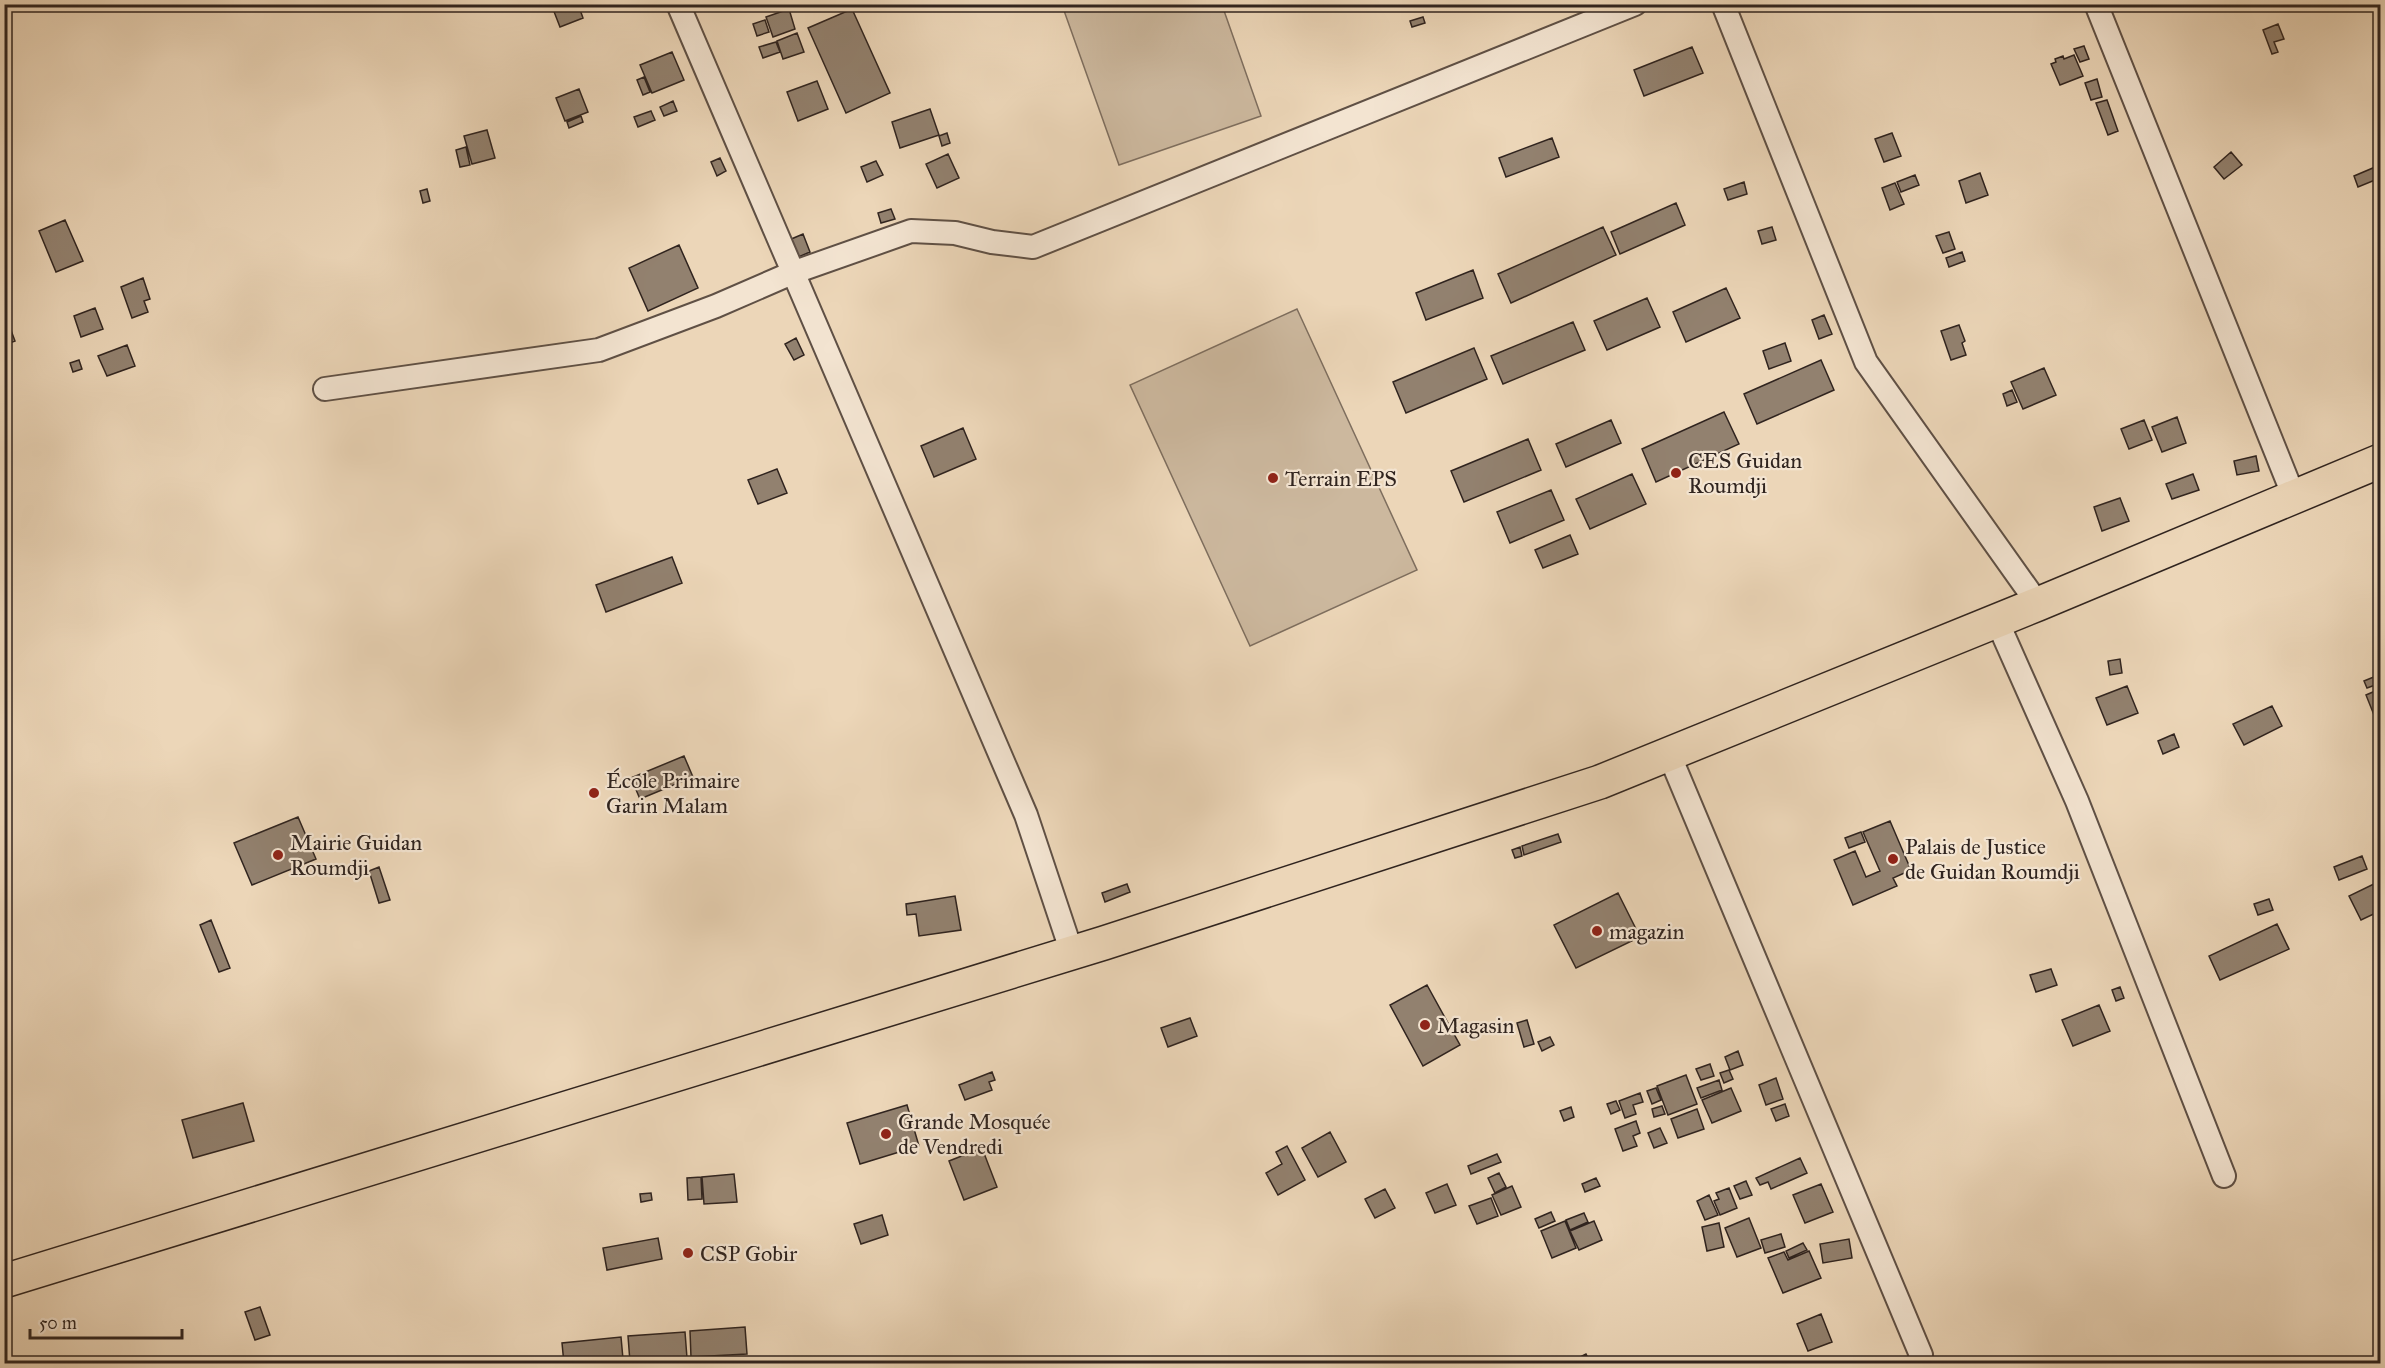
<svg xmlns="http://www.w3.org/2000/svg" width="2385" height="1368" viewBox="0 0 2385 1368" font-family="'IM FELL Great Primer',serif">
	<rect width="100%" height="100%" fill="#ecd6b8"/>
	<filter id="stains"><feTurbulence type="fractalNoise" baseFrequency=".00333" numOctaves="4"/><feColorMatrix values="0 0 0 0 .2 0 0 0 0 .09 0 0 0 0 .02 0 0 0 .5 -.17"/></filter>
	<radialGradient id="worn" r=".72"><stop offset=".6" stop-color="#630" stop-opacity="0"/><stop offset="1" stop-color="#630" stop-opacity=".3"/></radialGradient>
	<path fill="#ccb89e" stroke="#7e6e5e" stroke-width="1.5" d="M1062,5h160l39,111 -142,49z
		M1297,309l120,261 -167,76 -120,-261z"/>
	<path fill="#92816f" stroke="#30241f" stroke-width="1.5" d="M566,4h12l5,14 -23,9 -7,-18z
		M789,9l6,20 -22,8 -7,-20z
		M852,9l38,84 -44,20 -38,-85z
		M1423,17l2,6 -13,4 -2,-6z
		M765,20l4,12 -12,4 -4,-12z
		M2278,24l6,15 -10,3 4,10 -6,2 -9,-24z
		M797,33l7,19 -21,7 -6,-18z
		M776,42l4,10 -17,6 -4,-11z
		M2084,46l5,13 -9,3 -6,-13z
		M1692,47l11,26 -59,23 -10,-26z
		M672,52l12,28 -32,13 -12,-28z
		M2074,55l9,21 -23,9 -9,-21 5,-2 -1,-3 8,-3 1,3z
		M644,77l6,15 -7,3 -6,-15z
		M2097,79l5,18 -11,3 -6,-17z
		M817,81l11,28 -30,12 -11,-29z
		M579,89l9,23 -23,9 -9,-23z
		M2107,100l11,31 -10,4 -12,-32z
		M673,101l4,10 -13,5 -4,-9z
		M930,109l9,26 -39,13 -8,-26z
		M651,111l4,9 -17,7 -4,-10z
		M581,116l2,6 -14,6 -2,-6z
		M487,130l8,28 -23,6 -8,-28z
		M947,133l3,10 -8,3 -3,-10z
		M1892,133l9,23 -17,6 -9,-23z
		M1552,138l7,19 -53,20 -7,-19z
		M466,147l4,18 -10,2 -4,-17z
		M2231,152l11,13 -18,14 -10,-12z
		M948,154l11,24 -22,10 -11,-24z
		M720,158l6,13 -9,5 -6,-14z
		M876,161l7,14 -16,7 -6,-15z
		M2380,165v13l-22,9 -4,-11z
		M1980,173l8,22 -22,8 -7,-22z
		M1915,175l4,10 -18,7 -4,-10z
		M1744,182l3,12 -19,6 -4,-11z
		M1895,183l9,21 -14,6 -8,-22z
		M427,189l3,12 -7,2 -3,-12z
		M1676,203l9,22 -65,29 -9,-22z
		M891,209l4,10 -14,4 -3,-10z
		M65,220l18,41 -27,11 -17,-41z
		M1603,227l13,28 -105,48 -13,-29z
		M1772,227l4,13 -14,4 -4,-13z
		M1949,232l6,17 -12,4 -7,-17z
		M803,234l7,18 -14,6 -7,-18z
		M679,245l19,43 -50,23 -19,-43z
		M1962,252l3,9 -16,6 -3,-9z
		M1473,270l10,28 -57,22 -10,-27z
		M143,278l7,21 -6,2 4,11 -16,6 -11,-31z
		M1726,288l14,30 -54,24 -13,-30z
		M1647,298l13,29 -53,23 -13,-29z
		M95,308l8,21 -22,8 -7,-21z
		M1824,315l8,19 -13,5 -7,-19z
		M6,317l9,24 -11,4v-27z
		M1573,322l12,28 -82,34 -12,-28z
		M1959,325l6,16 -3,2 4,12 -15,5 -10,-29z
		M796,338l8,17 -10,5 -9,-16z
		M1785,343l6,18 -22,8 -6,-18z
		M127,345l8,21 -28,10 -9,-20z
		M1474,348l13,31 -81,34 -13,-31z
		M79,360l3,9 -9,3 -3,-9z
		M1821,360l13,30 -77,34 -13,-30z
		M2044,368l12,27 -33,14 -12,-27z
		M2012,390l5,12 -10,4 -4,-12z
		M1724,412l15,32 -83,38 -14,-33z
		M2177,417l9,26 -24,9 -10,-25z
		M1611,420l10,23 -55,24 -10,-23z
		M2144,420l8,20 -23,9 -8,-20z
		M963,428l13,31 -42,18 -13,-31z
		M1528,439l13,31 -77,32 -13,-31z
		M2256,456l3,15 -22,4 -3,-14z
		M777,469l10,24 -29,11 -10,-24z
		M1632,474l14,30 -56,25 -14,-30z
		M2193,474l6,16 -27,9 -6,-15z
		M1551,490l13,30 -54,23 -13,-31z
		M2120,498l9,23 -27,10 -8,-24z
		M1570,535l8,19 -35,14 -8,-18z
		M672,557l10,26 -76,29 -10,-27z
		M2120,659l2,14 -12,2 -2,-14z
		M2376,676l2,8 -11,4 -3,-7z
		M2127,686l11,27 -31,12 -11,-27z
		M2380,689v41l-14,-35z
		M2272,706l10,20 -38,19 -11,-21z
		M2174,734l5,13 -16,7 -5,-13z
		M684,756l9,21 -53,22 -9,-21z
		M298,817l18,42 -64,26 -18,-42z
		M1890,821l21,49 -18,8 4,8 -44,19 -19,-45 21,-9 11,26 14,-6 -17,-39z
		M1861,832l4,10 -16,6 -4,-10z
		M1558,834l3,8 -37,13 -2,-9z
		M1520,847l2,9 -7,2 -3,-8z
		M2362,856l5,13 -28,11 -5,-13z
		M379,867l11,33 -11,3 -10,-32z
		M2380,881v30l-19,9 -12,-24z
		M1127,884l3,8 -25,10 -3,-9z
		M1618,893l22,44 -64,31 -22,-43z
		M955,896l6,34 -42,6 -3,-22 -9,1 -1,-11z
		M2269,899l4,11 -15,5 -4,-11z
		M211,920l19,48 -11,4 -19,-47z
		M2277,924l12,25 -69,31 -11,-24z
		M2051,969l6,16 -21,7 -6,-17z
		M1427,985l33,60 -37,21 -33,-61z
		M2120,987l4,11 -8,3 -4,-11z
		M2099,1005l11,26 -37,15 -11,-26z
		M1190,1018l7,18 -29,11 -7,-19z
		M1527,1020l7,24 -10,3 -7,-24z
		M1550,1037l4,8 -12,6 -4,-9z
		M1738,1051l5,14 -13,5 -5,-13z
		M1710,1064l4,12 -13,4 -5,-11z
		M1729,1070l4,9 -9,4 -4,-10z
		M992,1072l3,8 -6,2 3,8 -27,10 -6,-15z
		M1686,1075l11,29 -29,11 -11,-29z
		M1776,1078l7,21 -17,6 -7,-20z
		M1719,1080l3,10 -21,8 -4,-10z
		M1656,1088l5,12 -9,4 -5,-13z
		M1731,1088l10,23 -29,12 -10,-23z
		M1640,1093l3,9 -10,3 3,9 -11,4 -6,-17z
		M1616,1101l4,9 -9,4 -4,-10z
		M243,1103l11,38 -61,17 -11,-38z
		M1785,1104l4,12 -13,5 -5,-12z
		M907,1105l12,41 -59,18 -13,-41z
		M1662,1106l3,8 -11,3 -2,-8z
		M1571,1107l3,10 -10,4 -4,-10z
		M1697,1109l7,20 -26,9 -7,-19z
		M1636,1121l4,12 -7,3 4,10 -14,5 -8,-22z
		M1660,1128l7,15 -13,5 -6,-15z
		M1330,1132l16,30 -28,15 -16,-29z
		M1287,1146l18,34 -27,15 -12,-22 16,-9 -6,-12z
		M982,1148l15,39 -33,13 -15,-39z
		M1497,1154l4,8 -30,12 -3,-8z
		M1800,1158l7,15 -36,16 -3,-7 -8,3 -4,-7z
		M1499,1173l7,14 -11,6 -7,-15z
		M734,1174l3,28 -33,2 -2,-27z
		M701,1177l1,22 -14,1 -1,-22z
		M1596,1178l4,8 -15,6 -3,-8z
		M1746,1181l6,14 -12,4 -6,-13z
		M1447,1184l9,21 -21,8 -9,-20z
		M1821,1184l12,28 -28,11 -12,-28z
		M1512,1186l9,21 -20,8 -9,-20z
		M1729,1188l8,20 -17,7 -6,-14 5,-2 -3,-6z
		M1385,1189l10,19 -20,10 -10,-19z
		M651,1193l1,7 -11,2 -1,-8z
		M1709,1195l9,20 -13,5 -8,-19z
		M1491,1198l7,18 -21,8 -8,-18z
		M1551,1212l4,9 -16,7 -4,-9z
		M1584,1213l4,9 -18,8 -4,-10z
		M882,1215l6,20 -27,9 -7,-20z
		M1749,1218l12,30 -24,9 -12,-29z
		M1565,1221l11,27 -24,10 -11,-27z
		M1594,1221l8,19 -23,10 -9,-19z
		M1719,1223l5,24 -17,4 -5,-24z
		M1781,1234l4,13 -20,6 -4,-13z
		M658,1238l4,21 -55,11 -4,-22z
		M1849,1239l3,19 -29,5 -3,-19z
		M1803,1243l4,7 -18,8 -3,-7z
		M1809,1251l12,27 -38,15 -15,-35 16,-6 4,8z
		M260,1307l10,28 -15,5 -10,-28z
		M1821,1314l11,28 -24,9 -11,-27z
		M745,1327l2,27 -56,3 -1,-26z
		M685,1332l2,26 -57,4 -2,-26z
		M621,1337l2,22 -59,5 -2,-21z
		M1586,1354l5,10h-23v-1z"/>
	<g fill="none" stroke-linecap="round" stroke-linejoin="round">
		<g stroke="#5f5045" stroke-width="26">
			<path id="minor" d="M678,4l348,811 46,138
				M1723,4l143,358 172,242
				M2096,4l198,493
				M325,389l274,-39 117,-44 76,-33 119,-42 44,2 37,9 41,5 602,-243
				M1997,621l80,180 147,375
				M1669,754l252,601"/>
		</g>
		<g stroke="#30241f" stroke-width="36">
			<path id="trunk" d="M4,1281l1100,-338 496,-161 438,-178 342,-143"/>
		</g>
		<use href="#minor" stroke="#f3e4d1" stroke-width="22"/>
		<use href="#trunk" stroke="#ecd6b8" stroke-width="33"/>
	</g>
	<g fill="#8f2418" stroke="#f3e4d1" stroke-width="2">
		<circle cx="1676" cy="473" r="6"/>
		<circle cx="1273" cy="478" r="6"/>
		<circle cx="594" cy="793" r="6"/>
		<circle cx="278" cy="855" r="6"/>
		<circle cx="1893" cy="859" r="6"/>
		<circle cx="1597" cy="931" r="6"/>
		<circle cx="1425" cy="1025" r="6"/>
		<circle cx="886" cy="1134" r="6"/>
		<circle cx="688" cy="1253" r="6"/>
	</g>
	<g text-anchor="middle" stroke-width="4.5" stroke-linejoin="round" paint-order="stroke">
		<g font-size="22" fill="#30241f" stroke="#f3e4d1" text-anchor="start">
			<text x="1688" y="468">CES Guidan<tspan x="1688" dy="25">Roumdji</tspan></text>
			<text x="1285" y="486">Terrain EPS</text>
			<text x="606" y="788">École Primaire<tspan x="606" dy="25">Garin Malam</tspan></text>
			<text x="290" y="850">Mairie Guidan<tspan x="290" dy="25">Roumdji</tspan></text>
			<text x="1905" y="854">Palais de Justice<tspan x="1905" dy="25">de Guidan Roumdji</tspan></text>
			<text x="1609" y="939">magazin</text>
			<text x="1437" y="1033">Magasin</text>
			<text x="898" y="1129">Grande Mosquée<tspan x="898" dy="25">de Vendredi</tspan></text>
			<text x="700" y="1261">CSP Gobir</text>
		</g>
	</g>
	<rect width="2385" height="1368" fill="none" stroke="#ecd6b8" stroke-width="24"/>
	<rect x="6" y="6" width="2373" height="1356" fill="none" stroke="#30241f" stroke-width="3"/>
	<rect x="12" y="12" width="2361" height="1344" fill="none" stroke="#30241f" stroke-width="1.5"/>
	<path d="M30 1329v9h152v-9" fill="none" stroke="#30241f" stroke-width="3"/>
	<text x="39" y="1329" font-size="18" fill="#30241f" stroke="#f3e4d1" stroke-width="4.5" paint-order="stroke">50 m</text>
	<rect width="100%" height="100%" filter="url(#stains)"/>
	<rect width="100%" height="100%" fill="url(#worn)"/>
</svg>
